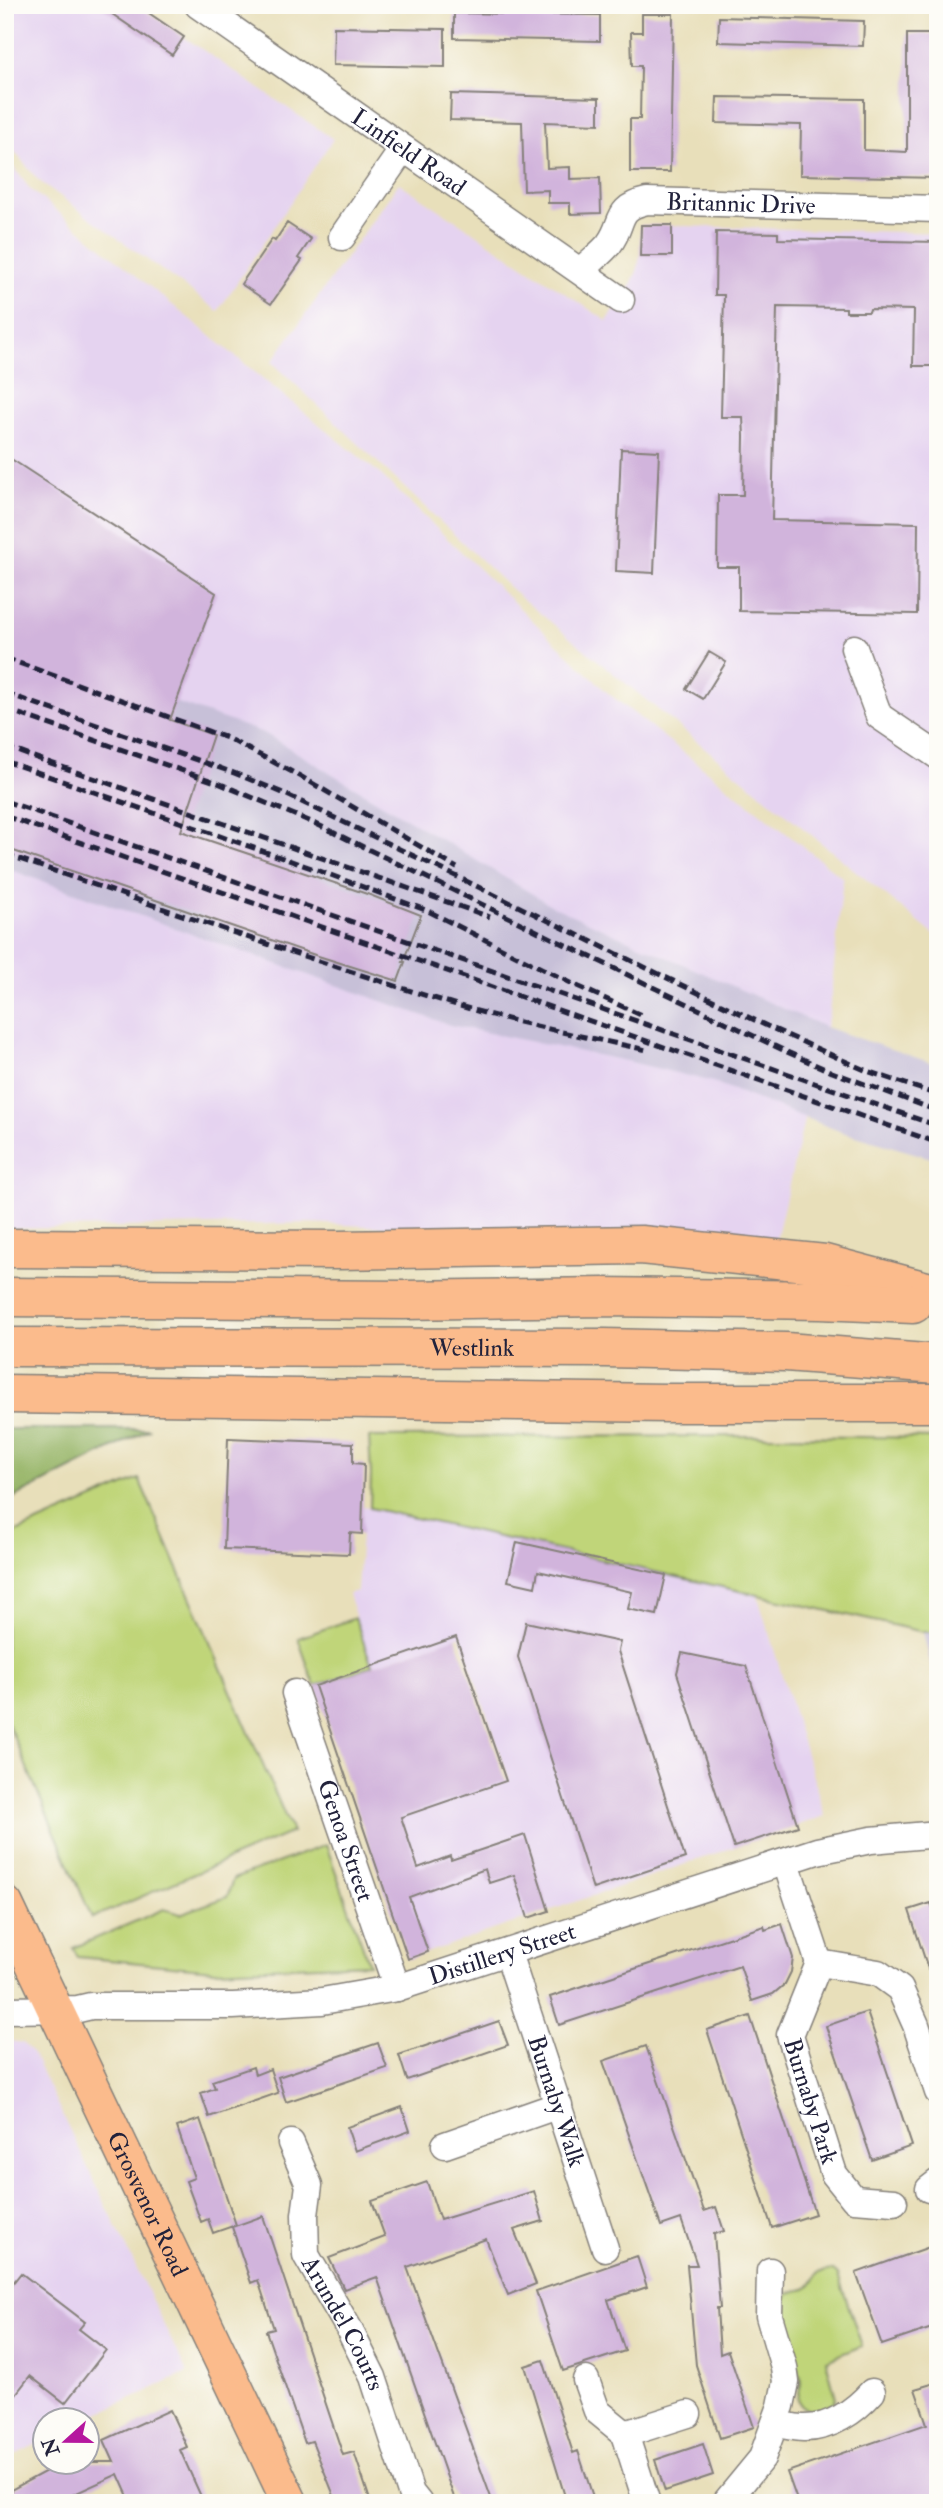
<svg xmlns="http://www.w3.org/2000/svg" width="943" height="2508" viewBox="0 0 943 2508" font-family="'IM FELL Double Pica',serif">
	<rect width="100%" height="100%" fill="#fdfcf7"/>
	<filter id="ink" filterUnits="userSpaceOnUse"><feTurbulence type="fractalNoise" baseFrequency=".0143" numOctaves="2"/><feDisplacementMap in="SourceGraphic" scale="14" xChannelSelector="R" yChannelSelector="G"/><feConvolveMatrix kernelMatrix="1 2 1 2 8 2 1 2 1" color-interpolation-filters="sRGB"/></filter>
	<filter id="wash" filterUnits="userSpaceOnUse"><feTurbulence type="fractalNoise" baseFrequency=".00686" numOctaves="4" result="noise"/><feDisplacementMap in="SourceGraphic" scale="28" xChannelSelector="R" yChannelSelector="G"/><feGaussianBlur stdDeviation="1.57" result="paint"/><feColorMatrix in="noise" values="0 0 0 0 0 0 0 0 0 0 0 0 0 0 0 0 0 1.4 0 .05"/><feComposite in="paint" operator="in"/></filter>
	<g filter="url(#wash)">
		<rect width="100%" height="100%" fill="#e8dfba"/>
		<path fill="#e5d3f0" d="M5,5h132l196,134 -115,172 -180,-131 -33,-40z
			M5,156l25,33 350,285 228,219 235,185 -14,136 -55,234 -464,-25 -305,6z
			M399,183l208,138 22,-32 8,-18 3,-15 1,-31 297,8v705l-418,-341 -248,-235z
			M363,1506l394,88 68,222 -417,143 -44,-129 145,-51 -49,-143 -88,30 -24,-72 9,-3z
			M5,2040l17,3 10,9 155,321 -103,47h-38l-1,20 -40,20z"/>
		<path fill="#c7c0d8" d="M5,643l259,90 290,174 271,120 113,38v95l-96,-28 -129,-50 -82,-20 -181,-37 -445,-157z
			M923,1632h15v62l-1,-2z"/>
		<path fill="#c0d579" stroke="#717c5a" stroke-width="2" d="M780,1436l158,2v194h-15l-553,-124 1,-34 -2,-37z
			M139,1479l153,353 -200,86 -87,-201v-180z
			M355,1618l17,48 -57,20 -17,-48z
			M326,1845l43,119 -156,6 -135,-13 -5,-9 91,-39 16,5 47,-17 6,-18z
			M832,2270l6,5 24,71 -36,14 10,38 -3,6c-7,2 -19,9 -26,5 -15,-6 -6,-18 -6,-28 -1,-5 -4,-12 -6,-16 -8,-23 -21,-50 -6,-72 21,-7 17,2 29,-20z"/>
		<path fill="#98b669" stroke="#5d6c52" stroke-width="2" d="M5,1429h145l-145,73z"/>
		<g id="blocks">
			<path fill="#d1b4dc" d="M99,5h38l47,32 -12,18z
				M454,13l146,2v26l-146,-3z
				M642,14h31l-3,158h-40v-53h10l1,-53h-9l-1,-34h11z
				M719,17l145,4 -1,25 -145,-4z
				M334,27l111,2v38l-112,-2z
				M907,34h31v144l-138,-3 1,-50 -85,-2 1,-26 147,2v51l43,2z
				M451,94l148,4v26l-54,-2 2,46 23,-1v12l30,-1 1,35 -31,1v-11h-22v-13l-24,1 -2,-69 -72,-2z
				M287,223l24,16 -13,19 4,2 -31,44 -30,-20 31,-45 3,2z
				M641,225h31v31h-32z
				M716,232l62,1v6l160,3v124h-25l1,-56 -44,-1 -1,3h-23v-4l-69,-1 -5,213 146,3 -1,91 -178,-3v-44h-22l1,-72h25l1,-59 -1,-19h-22l3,-122h-9z
				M621,449l38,2 -5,122 -38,-2z
				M5,455l211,138 -46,127 43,15 -32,96 189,64 51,20 -18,47h2l-7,19 -83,-26 -310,-107z
				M709,652l17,10 -23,37 -17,-10z
				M228,1438l125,5v20l11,1 -2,70 -12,-1 -1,21 -125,-5z
				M517,1542l149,33 -9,40 -29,-6 4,-17 -94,-21 -3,16 -27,-6z
				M526,1622l94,20 -2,9 67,207 -92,31 -75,-232z
				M456,1637l50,144 -105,36 17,51 32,-12 1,4 74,-25 24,76 -21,7 -14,-43 -25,8 -4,-14 -76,28 19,55 -20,7 -93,-273z
				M682,1653l64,13 52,160 -64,21 -57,-174z
				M931,1903l7,20v63l-4,1 -25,-77z
				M782,1924l11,34 -2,14 -6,12 -12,10 -21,7 -12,-35 -181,59 -9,-28 214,-71 1,4z
				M867,2012l45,134 -40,14 -46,-134z
				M750,2016l65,198 -43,14 -65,-198z
				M499,2021l9,24 -101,35 -8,-25z
				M378,2043l9,25 -101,34 -8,-25z
				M646,2046l58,165 12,-4 8,24 -10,3 6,74h-3l3,46 8,-3 26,76 -34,11 -24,-73 -9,-100h10l-16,-46 -20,7 -58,-165z
				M253,2067l2,8 15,-6 8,24 -69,24 -8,-24 14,-5 -3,-7z
				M402,2107l8,24 -55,20 -8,-24z
				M200,2119l36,106 -23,8 -5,-14 -7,3 -15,-41 8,-3 -17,-51z
				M427,2182l13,38 94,-29 9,30 -29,9 22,54 -28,11 -22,-56 -79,28 86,236h-37l-79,-226 -33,12 -15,-31 56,-21 -13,-36z
				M263,2216l80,239 11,-3 17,51h-34l-25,-62 -7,2 -39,-112 8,-2 -16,-49 -7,3 -19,-56z
				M938,2244v82l-56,19 -26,-72z
				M637,2256l10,31 -39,13 17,51 -62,20 -27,-80z
				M21,2273l64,49 -6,7 27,21 -41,53 -35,-27 -25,32v-115z
				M543,2360l30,93 5,-2 17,52h-28l-42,-137z
				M938,2382v121h-140l-11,-31 140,-48 -12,-35z
				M170,2410l17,37 -7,3 24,53h-73l-13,-29 -61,28 -3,-6 -14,7h-35v-10l58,-31h51l-10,-22z
				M703,2444l10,31 -48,16 -10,-31z"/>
		</g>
	</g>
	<g filter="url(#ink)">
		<use href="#blocks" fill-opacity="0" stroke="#85807a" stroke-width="2"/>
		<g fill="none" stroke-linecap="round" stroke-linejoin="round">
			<g stroke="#85807a" stroke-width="29">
				<g id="minor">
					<path id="s1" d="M198,5l423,295"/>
					<path d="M342,237l61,-88"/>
					<path id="s2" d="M581,271c9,-10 20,-17 28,-27 16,-21 5,-36 38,-43l291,8"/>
					<path d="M854,648l25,68 59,40"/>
					<path id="s3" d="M295,1693l102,295"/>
					<path d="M786,1863l33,100"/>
					<path id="s4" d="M508,1953l97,295"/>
					<path id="s5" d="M819,1963l-29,72 44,139 20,25 40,3"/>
					<path d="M819,1963l59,10 22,16 16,36 22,67"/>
					<path id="s6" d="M5,2010l73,-1 13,-3h142l89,-5 75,-13 420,-137 54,-11 67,-6"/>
					<path id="s7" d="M291,2143l18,42 -4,30 1,40 42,72 25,50 38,116 8,10"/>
					<path d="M445,2145l114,-40"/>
					<path d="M929,2189l9,-7"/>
					<path d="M586,2380l11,31 28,23 22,69"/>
					<path d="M775,2424c9,1 19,4 28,4 27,1 52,-17 69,-36"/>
					<path d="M625,2434l63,-20"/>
					<path d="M725,2503l37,-45 19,-52 5,-24 -2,-15 -15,-51 1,-45"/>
				</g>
			</g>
			<g stroke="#85807a" stroke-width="38">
				<g id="major">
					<path id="s8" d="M5,1904l285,599"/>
				</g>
			</g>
			<g stroke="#85807a" stroke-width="41">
				<g id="highway">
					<path d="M5,1248l334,2 302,-5 184,19 113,30"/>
					<path d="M5,1297l399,3 199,-3 217,3 93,4"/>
					<path id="s9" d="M5,1347l600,1 181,4 152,12"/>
					<path d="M5,1394l664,9h269"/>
				</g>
			</g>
			<use href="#minor" stroke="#fff" stroke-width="26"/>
			<use href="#major" stroke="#fbbb8c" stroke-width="35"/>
			<use href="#highway" stroke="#fbbb8c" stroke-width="38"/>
			<path stroke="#22223b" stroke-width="5" stroke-dasharray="10 5" stroke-linecap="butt" d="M5,658l222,80 73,38 157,92
				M5,693l229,80 49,20 484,233 100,45 71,24
				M5,709l213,74 98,41 471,228 45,20 106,39
				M5,747l485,170
				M5,761l312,109 111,41 147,74 66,30
				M5,801l933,325
				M5,816l933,327
				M5,854c148,51 296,103 445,149 64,20 131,33 197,47"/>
		</g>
	</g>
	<g text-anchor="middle" stroke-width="5" stroke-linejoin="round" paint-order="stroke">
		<g font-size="24" fill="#22223b" stroke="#fdfcf7">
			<text dy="8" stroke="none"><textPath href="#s1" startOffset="257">Linfield Road</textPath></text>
			<text dy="8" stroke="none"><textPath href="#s2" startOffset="194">Britannic Drive</textPath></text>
			<text dy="8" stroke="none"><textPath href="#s9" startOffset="467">Westlink</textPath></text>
			<text dy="8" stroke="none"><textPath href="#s3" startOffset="156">Genoa Street</textPath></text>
			<text dy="8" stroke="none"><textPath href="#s6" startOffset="504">Distillery Street</textPath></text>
			<text dy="8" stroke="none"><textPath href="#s4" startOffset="156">Burnaby Walk</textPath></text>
			<text dy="8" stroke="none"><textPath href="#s5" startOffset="147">Burnaby Park</textPath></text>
			<text dy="8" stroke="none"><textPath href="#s8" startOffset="332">Grosvenor Road</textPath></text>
			<text dy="8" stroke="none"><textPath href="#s7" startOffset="194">Arundel Courts</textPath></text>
		</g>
	</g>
	<rect width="943" height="2508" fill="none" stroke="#fdfcf7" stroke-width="28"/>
	<g transform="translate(66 2441) rotate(249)"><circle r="33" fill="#fdfcf7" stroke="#a5a5ac" stroke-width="2"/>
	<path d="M0-5L12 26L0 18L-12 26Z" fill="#b5179e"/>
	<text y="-10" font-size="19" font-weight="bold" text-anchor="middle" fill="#22223b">N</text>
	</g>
</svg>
